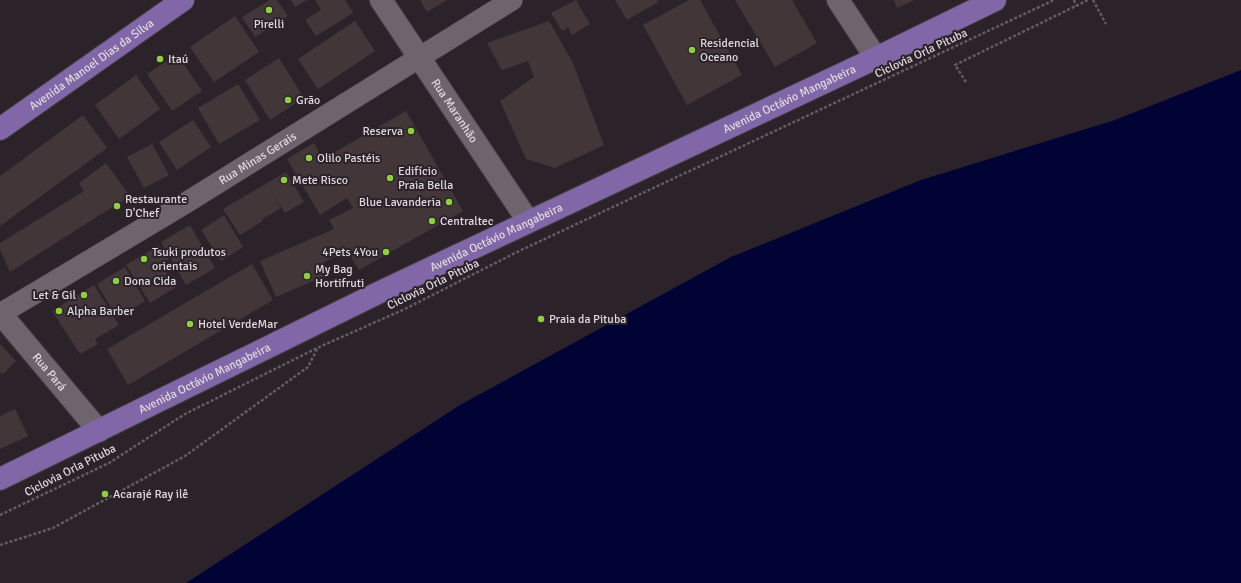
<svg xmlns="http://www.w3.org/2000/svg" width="1241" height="583" viewBox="0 0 1241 583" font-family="Signika,sans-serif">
	<rect width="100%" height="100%" fill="#2c232a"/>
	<path fill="#020335" d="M1241,70v513h-1055l274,-178 271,-148 190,-77 194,-60z"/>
	<path fill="#423639" d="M270,0h7l11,16 -33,21 -13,-20z
		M291,0h16l-12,7z
		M315,0h30l8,13 -37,23 -11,-16 16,-10z
		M420,0h27l-20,12z
		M576,0l14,24 -18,11 -4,-8 -6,4 -11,-18z
		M615,0h42l1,2 -31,18z
		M689,0h11l42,75 -55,30 -44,-80z
		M735,0h57l25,43 -42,24z
		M894,0h20l-17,8z
		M235,16l24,36 -45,30 -24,-35z
		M355,21l20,30 -57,38 -20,-30z
		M549,21l24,42 31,82 -49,23 -29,-9 -26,-58 34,-24 -6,-16 -26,9 -15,-27z
		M177,54l25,37 -30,20 -25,-37z
		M279,58l25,40 -34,22 -25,-40z
		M136,75l24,34 -41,30 -24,-34z
		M238,84l22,36 -41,24 -21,-36z
		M406,111l57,100 -104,59 -12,-19 -23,11 5,12 -53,23 -16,-36 74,-32 -5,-9 24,-12 -6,-10 -27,17 -33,-56 27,-16 9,16z
		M83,115l24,33 -107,78v-50z
		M193,120l18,27 -34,23 -18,-28z
		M152,144l17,31 -25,13 -17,-31z
		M106,163l24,33 -120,76 -10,-22v-7l84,-52 -5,-8z
		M286,172l18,30 -19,11 -13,-21 9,16 -19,11 1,2 -23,14 -17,-26z
		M224,215l19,32 -22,14 -20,-31z
		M190,225l25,43 -29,17 -25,-43z
		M159,245l10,14 -8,5 15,23 -26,16 -24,-38z
		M252,264l21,36 -145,85 -21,-36z
		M125,267l20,34 -28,17 -20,-34z
		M94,285l25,40 -24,14 3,5 -18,10 -28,-43z
		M0,344l16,17 -13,13 -3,-2z
		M15,409l13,27 -28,13v-33z"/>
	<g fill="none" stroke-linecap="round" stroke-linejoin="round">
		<g stroke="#453e44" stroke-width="22">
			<g id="street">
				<path id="s1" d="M0,314l184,-110 328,-204"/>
			</g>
		</g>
		<g stroke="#453e44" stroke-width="24">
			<g id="secondary">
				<path id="s2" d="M381,0l147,221"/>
				<path d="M838,0l38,58"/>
				<path id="s3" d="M0,313l99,118"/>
			</g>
		</g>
		<g stroke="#453e44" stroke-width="24">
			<g id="primary">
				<path id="s4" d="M0,129l183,-129"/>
				<path id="s5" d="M0,479l380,-187 496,-234 119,-58"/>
			</g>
		</g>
		<path stroke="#645c62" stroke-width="2.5" stroke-dasharray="3 2" stroke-linecap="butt" d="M1074,0l2,6
			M1093,0l13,24
			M966,82l-11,-17 133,-65
			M0,515l109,-52 76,-49 132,-66 88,-39 112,-57 537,-252
			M0,545l53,-17 132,-72 123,-89 9,-18"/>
		<use href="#street" stroke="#6e646d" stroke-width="21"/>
		<use href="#secondary" stroke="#6e646d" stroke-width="22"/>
		<use href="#primary" stroke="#8167a7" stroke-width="22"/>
	</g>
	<g fill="#8fcd41" stroke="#2c232a" stroke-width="1.5">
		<circle cx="269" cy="10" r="4"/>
		<circle cx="692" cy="50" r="4"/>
		<circle cx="160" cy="59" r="4"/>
		<circle cx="288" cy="100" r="4"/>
		<circle cx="411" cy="131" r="4"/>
		<circle cx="309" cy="158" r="4"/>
		<circle cx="390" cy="178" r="4"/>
		<circle cx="284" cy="180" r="4"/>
		<circle cx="449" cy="202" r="4"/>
		<circle cx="117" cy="206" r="4"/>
		<circle cx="432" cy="221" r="4"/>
		<circle cx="386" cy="252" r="4"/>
		<circle cx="144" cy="259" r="4"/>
		<circle cx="307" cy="276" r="4"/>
		<circle cx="116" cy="281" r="4"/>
		<circle cx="84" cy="295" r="4"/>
		<circle cx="59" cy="311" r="4"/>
		<circle cx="541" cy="319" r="4"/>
		<circle cx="190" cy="324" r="4"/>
		<circle cx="105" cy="494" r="4"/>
	</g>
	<g text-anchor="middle" stroke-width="4" stroke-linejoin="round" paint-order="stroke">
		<g font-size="12" fill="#dfd9de" stroke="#2c232a" text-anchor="start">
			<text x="269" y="28" text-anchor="middle">Pirelli</text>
			<text x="700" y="47">Residencial<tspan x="700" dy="14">Oceano</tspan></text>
			<text x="168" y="63">Itaú</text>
			<text x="296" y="104">Grão</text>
			<text x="403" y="135" text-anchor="end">Reserva</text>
			<text x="317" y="162">Olilo Pastéis</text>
			<text x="398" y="175">Edifício<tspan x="398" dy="14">Praia Bella</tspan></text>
			<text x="292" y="184">Mete Risco</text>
			<text x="125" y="203">Restaurante<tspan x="125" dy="14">D'Chef</tspan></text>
			<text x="441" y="206" text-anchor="end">Blue Lavanderia</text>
			<text x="440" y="225">Centraltec</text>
			<text x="152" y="256">Tsuki produtos<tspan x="152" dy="14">orientais</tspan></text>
			<text x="378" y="256" text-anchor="end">4Pets 4You</text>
			<text x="315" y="273">My Bag<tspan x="315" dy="14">Hortifruti</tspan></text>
			<text x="124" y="285">Dona Cida</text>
			<text x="76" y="299" text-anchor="end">Let &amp; Gil</text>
			<text x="67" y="315">Alpha Barber</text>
			<text x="549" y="323">Praia da Pituba</text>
			<text x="198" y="328">Hotel VerdeMar</text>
			<text x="113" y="498">Acarajé Ray ilê</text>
		</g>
		<g font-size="12" fill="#dfd9de" stroke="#2c232a">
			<text transform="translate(921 53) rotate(-25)" y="4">Ciclovia Orla Pituba</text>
			<text dy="4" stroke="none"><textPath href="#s4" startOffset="112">Avenida Manoel Dias da Silva</textPath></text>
			<text dy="4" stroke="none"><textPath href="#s5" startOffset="876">Avenida Octávio Mangabeira</textPath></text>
			<text dy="4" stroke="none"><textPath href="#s2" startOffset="133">Rua Maranhão</textPath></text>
			<text dy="4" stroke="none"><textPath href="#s1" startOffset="301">Rua Minas Gerais</textPath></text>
			<text dy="4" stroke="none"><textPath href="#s5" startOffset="552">Avenida Octávio Mangabeira</textPath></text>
			<text transform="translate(433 284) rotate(-26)" y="4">Ciclovia Orla Pituba</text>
			<text dy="4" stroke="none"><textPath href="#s3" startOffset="77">Rua Pará</textPath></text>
			<text dy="4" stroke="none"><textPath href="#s5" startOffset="228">Avenida Octávio Mangabeira</textPath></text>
			<text transform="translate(70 470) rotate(-27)" y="4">Ciclovia Orla Pituba</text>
		</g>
	</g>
</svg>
